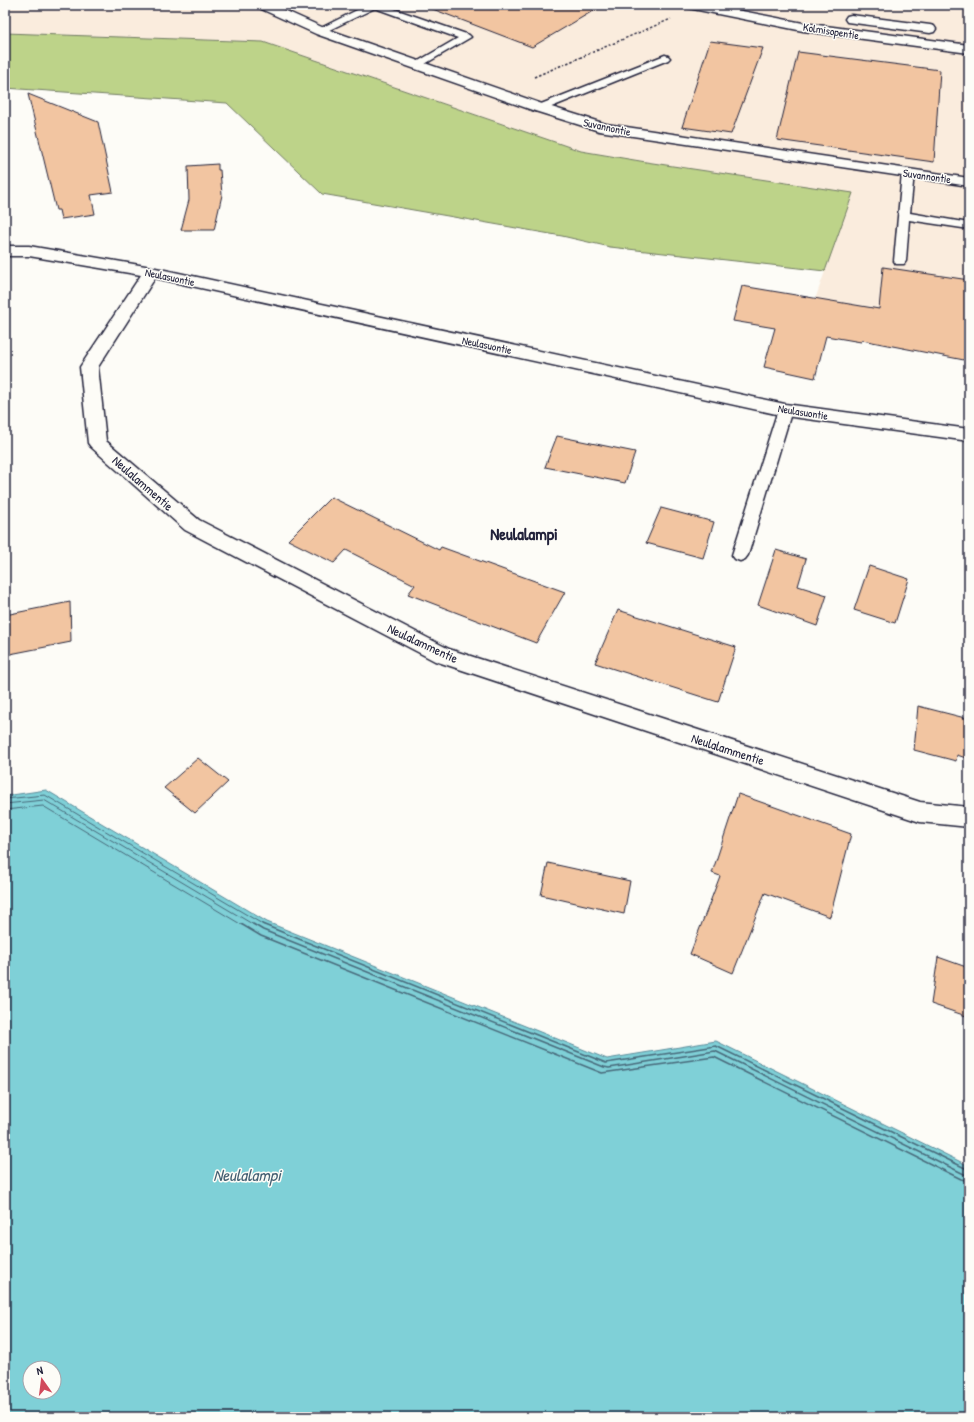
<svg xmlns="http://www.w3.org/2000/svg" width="974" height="1422" viewBox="0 0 974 1422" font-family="'Patrick Hand',sans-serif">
	<rect width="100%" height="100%" fill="#fdfcf7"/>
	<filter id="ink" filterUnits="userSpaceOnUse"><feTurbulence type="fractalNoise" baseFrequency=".025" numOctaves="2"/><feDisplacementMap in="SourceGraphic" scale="8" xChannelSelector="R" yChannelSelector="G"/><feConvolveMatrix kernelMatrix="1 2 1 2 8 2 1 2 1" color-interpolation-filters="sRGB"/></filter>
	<g filter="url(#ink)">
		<path fill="#faecdd" d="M5,5h964v328l-156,-28 40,-112 -207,-31 -65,-11 -318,-109 -258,-9z"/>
		<path fill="#bdd389" stroke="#707a62" d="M5,33l258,9 318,109 65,11 207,31 -28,78 -215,-24 -48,-11 -240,-42 -95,-91 -222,-15z"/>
		<path fill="#7fd0d7" stroke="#5a8a99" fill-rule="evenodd" d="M46,790l221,132 340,137 109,-18 253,125v251h-964v-621zM30,1368h24v24h-24z"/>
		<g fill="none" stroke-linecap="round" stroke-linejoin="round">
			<path stroke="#476879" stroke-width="1" d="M5,799l40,-4 219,130
				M5,804l39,-4 210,125
				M5,810l38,-4 199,119"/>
			<path stroke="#476879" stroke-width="1.5" d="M241,924l20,12 341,137 112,-16 247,122 8,2
				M253,924l10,6 341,137 5,1 106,-17 249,123 5,1
				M262,924l344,139 110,-17 253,124"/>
		</g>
		<path fill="#f2c5a1" stroke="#22223b" d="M430,5h173l-71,42 -102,-39z
			M710,41l53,7 -32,86 -49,-7z
			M798,52l142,18 -6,92 -157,-22z
			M28,94l70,28 15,70 -22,3 4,19 -34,5 -2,-9h-3z
			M218,164v6h2l2,25 -8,35h-33l8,-30 -1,-34z
			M883,267l86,13v81l-107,-21 -1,2 -35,-6 -11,42 -51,-11 11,-39 -42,-7 9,-35 137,23z
			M557,436l78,16 -10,31 -80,-16z
			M331,497l108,53 2,-3 124,45 -29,51 -128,-49 7,-9 -69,-35 -12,13 -46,-23z
			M661,508l53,14 -11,36 -57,-15z
			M776,550l30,9 -8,27 29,9 -10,31 -59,-21z
			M869,566l40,13 -14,44 -41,-13z
			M70,602l1,40 -66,13v-40z
			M618,610l118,37 -18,55 -123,-39z
			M918,706l51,13v40l-12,-4 -1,6 -42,-11z
			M198,758l30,24 -33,31 -31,-25z
			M738,794l113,40 -21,83 -65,-24 -32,80 -43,-19 30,-78 -8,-3z
			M548,863l82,18 -6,33 -83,-19z
			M938,957l31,11v49l-38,-13z"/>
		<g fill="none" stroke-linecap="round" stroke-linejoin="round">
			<g stroke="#22223b" stroke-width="3">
				<path id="lane" d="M367,5h16l86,30 2,2 -53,31 -3,-1 -2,-2 2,-2 43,-25 -83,-30 -52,25 -3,1 -5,-3z
					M665,55l3,1 2,2 -2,2 -124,50h-8l-1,-2 1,-2z
					M908,170l6,3 -4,40 59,10v6l-60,-9 -3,41 -2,3h-8l-2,-3 8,-88z
					M785,405l5,2 2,3 -44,145 -3,4 -5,2 -5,-2 -3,-4 46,-145 2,-3z"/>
			</g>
			<g stroke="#22223b" stroke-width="3">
				<path id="street" d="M257,5h16l51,23 221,77 61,19 363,54v8l-370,-55 -64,-20 -219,-77 -57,-26z
					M5,246h24l122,21 634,137 184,25v12l-184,-25 -630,-138 -57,89 8,74 93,79 250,129 471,153 49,5v20l-49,-5 -485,-161 -250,-131 -94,-83 -3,-4 -8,-76 61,-92 -112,-19h-24z"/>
			</g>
			<g stroke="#22223b" stroke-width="3">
				<path id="secondary" d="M687,5h24l92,18 166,22v8l-166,-22 -110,-22 -4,-1z
					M851,15l79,10 4,1 2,3 -2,3 -4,1 -83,-11 -2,-3 2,-3z"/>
			</g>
			<path stroke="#22223b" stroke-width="1.5" stroke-dasharray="2.5 2" stroke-linecap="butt" d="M534,77l137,-58"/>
			<use href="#lane" fill="#fdfcf7" fill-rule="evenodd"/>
			<use href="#street" fill="#fdfcf7" fill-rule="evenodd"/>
			<use href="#secondary" fill="#fdfcf7" fill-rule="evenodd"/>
		</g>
	</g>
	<g text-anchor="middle" stroke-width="3" stroke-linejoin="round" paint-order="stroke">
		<g font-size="11" fill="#22223b" stroke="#fdfcf7">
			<text transform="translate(831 31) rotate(9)" y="4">Kolmisopentie</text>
			<text transform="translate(607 127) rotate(12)" y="4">Suvannontie</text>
			<text transform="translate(927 176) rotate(8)" y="4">Suvannontie</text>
			<text transform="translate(170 277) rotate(12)" y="4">Neulasuontie</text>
			<text transform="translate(487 345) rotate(12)" y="4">Neulasuontie</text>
			<text transform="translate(803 412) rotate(9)" y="4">Neulasuontie</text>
		</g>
		<g font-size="13" fill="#22223b" stroke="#fdfcf7">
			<text transform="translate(143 483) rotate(41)" y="5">Neulalammentie</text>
			<text transform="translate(423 643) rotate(25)" y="5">Neulalammentie</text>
			<text transform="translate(728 749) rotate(18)" y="5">Neulalammentie</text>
		</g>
		<g font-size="17" font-weight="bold" fill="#22223b" stroke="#fdfcf7">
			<text x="524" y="540">Neulalampi</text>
		</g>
		<g font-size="17" font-style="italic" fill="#435f72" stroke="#fdfcf7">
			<text x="247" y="1181">Neulalampi</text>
		</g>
	</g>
	<rect width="974" height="1422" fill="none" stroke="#fdfcf7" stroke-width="20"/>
	<rect x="10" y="10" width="954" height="1402" fill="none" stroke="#22223b" stroke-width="1.5" filter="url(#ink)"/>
	<g transform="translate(42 1380) rotate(346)"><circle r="19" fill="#fdfcf7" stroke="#a5a5ac"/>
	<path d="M0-3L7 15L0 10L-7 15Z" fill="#d1495b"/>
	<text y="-6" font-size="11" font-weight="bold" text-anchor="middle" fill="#22223b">N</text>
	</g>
</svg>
